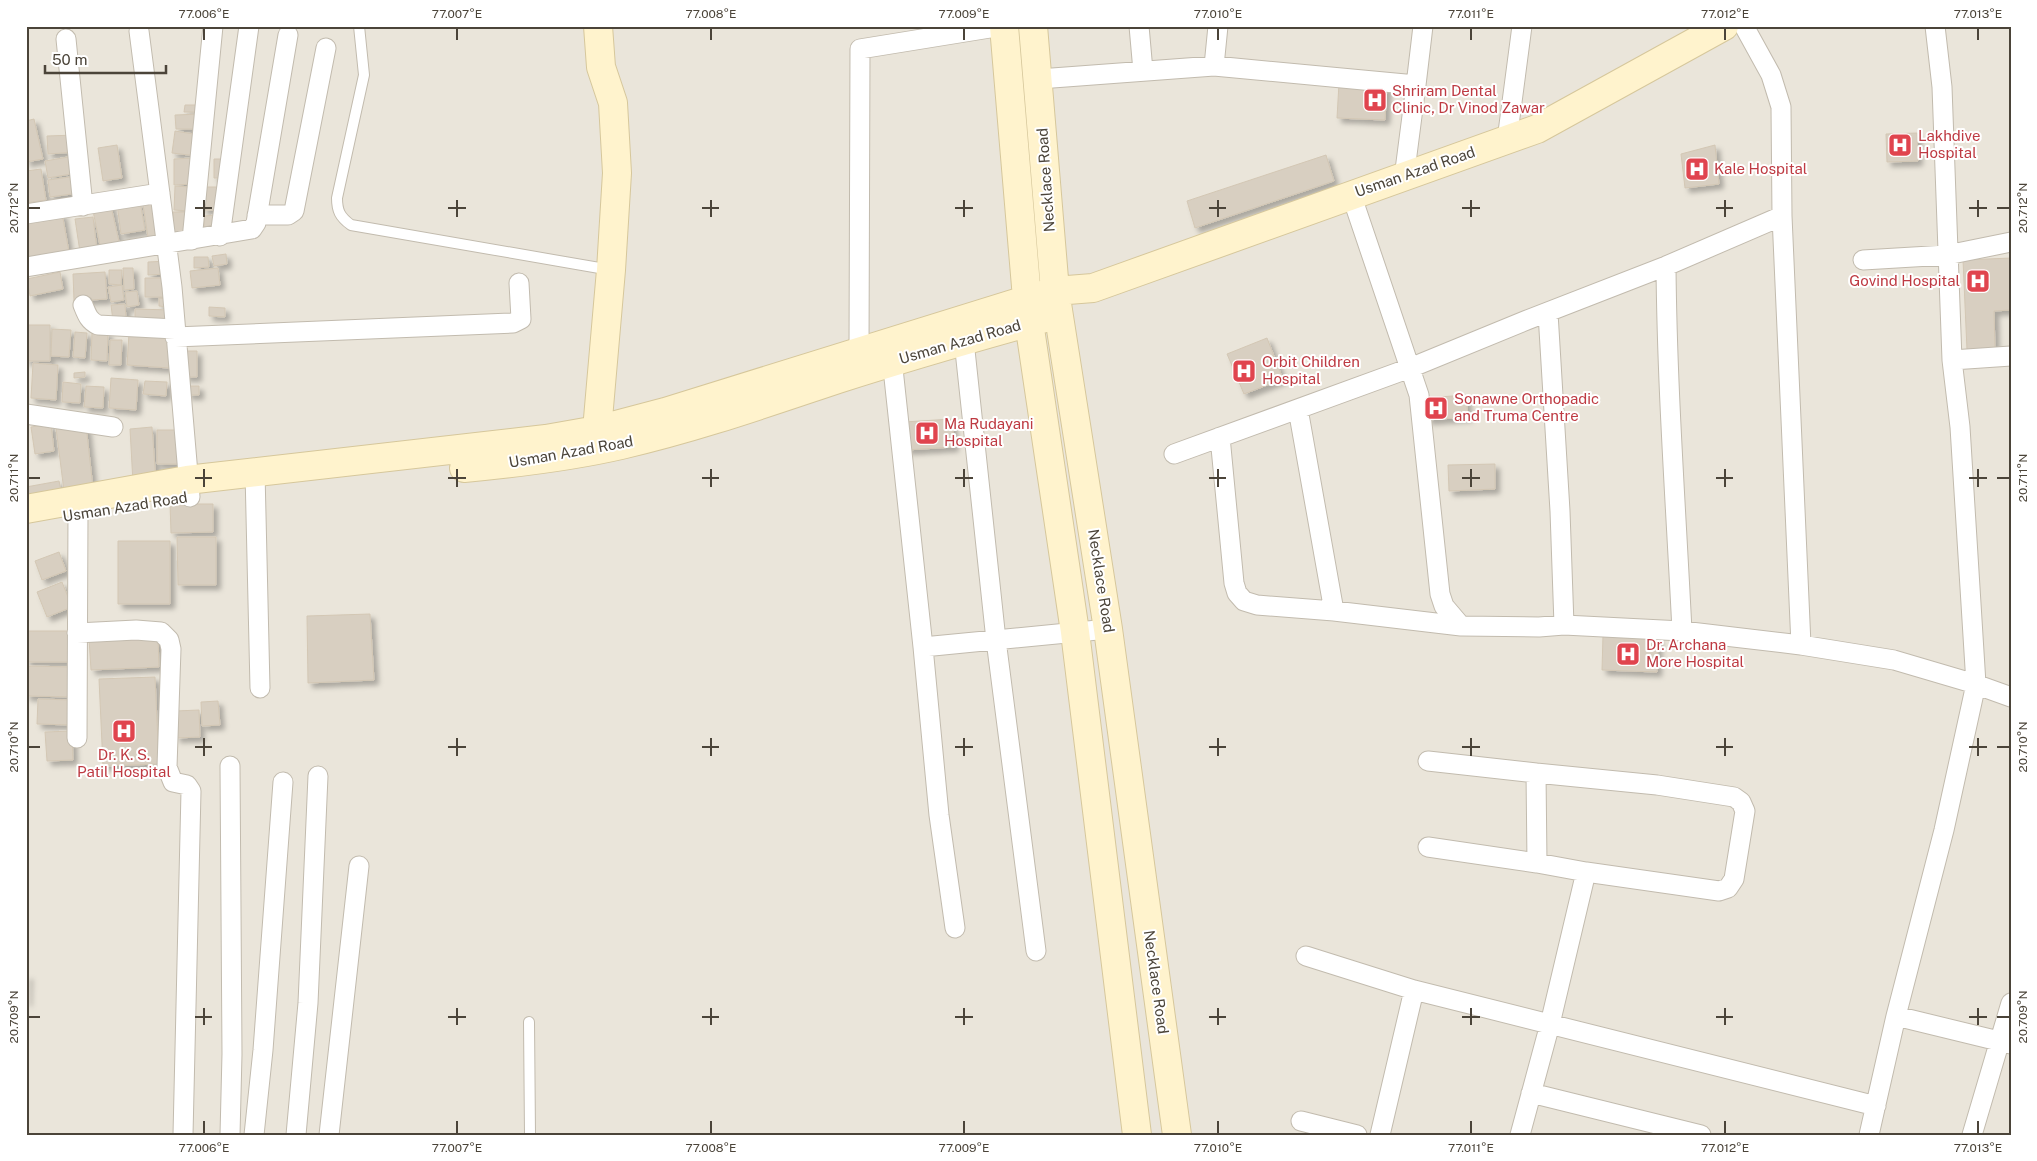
<svg xmlns="http://www.w3.org/2000/svg" width="2037" height="1161" viewBox="0 0 2037 1161" font-family="'Public Sans',sans-serif">
	<defs>
		<filter id="shadow"><feDropShadow dx="4.5" dy="4.5" stdDeviation="2.5" flood-color="#0004"/></filter>
	</defs>
	<rect width="100%" height="100%" fill="#f6f3ec"/>
	<path fill="#eae5da" d="M26,26h1985v1109h-1985z"/>
	<path fill="#d8cfc1" stroke="#d3c7b4" filter="url(#shadow)" d="M1339,83l48,2 -2,35 -48,-2z
		M185,105h11l-1,7h-11z
		M201,114v15h-25l-1,-14z
		M34,119l9,40 -17,3v-41z
		M175,131l25,4 -3,21 -25,-3z
		M1917,133l1,28 -31,1 -1,-28z
		M75,135l2,17 -29,2 -1,-18z
		M117,145l5,33 -19,3 -5,-33z
		M1715,145l4,39 -34,4 -4,-34z
		M1326,155l8,26 -139,47 -8,-27z
		M74,156l3,17 -29,5 -3,-17z
		M194,158l1,26 -21,1v-26z
		M214,159h12v19h-12z
		M41,169l5,31 -20,3v-32z
		M77,176l2,17 -29,4 -2,-17z
		M175,186l16,1 -1,24 -16,-1z
		M203,187h17v23h-17z
		M156,196l7,46 -14,2 -7,-46z
		M140,201l5,29 -24,4 -4,-30z
		M110,202l10,44 -19,4 -9,-44z
		M173,212h17v24h-17z
		M62,213l7,39 -41,7 -2,-40z
		M217,215v13h-13v-12z
		M93,217l4,33 -17,2 -5,-33z
		M226,254l1,10 -13,2 -2,-10z
		M194,257h14l1,10 -15,1z
		M2011,258v52l-17,1 1,38 -28,1 -4,-90z
		M167,261v13l-19,1v-13z
		M123,268h10l1,21 -10,1z
		M218,268l2,17 -28,3 -2,-17z
		M109,270h13l-1,15 -12,-1z
		M60,272l3,17 -33,7 -3,-17z
		M105,272l2,27 -33,2 -1,-27z
		M145,278h23v19h-23z
		M122,285l2,15 -13,2 -3,-15z
		M137,291l2,14 -12,2 -2,-15z
		M159,298l8,1v8l-8,-1z
		M125,304l1,15 -13,2 -2,-16z
		M209,307l16,1v9l-16,-1z
		M135,309l37,1v15l-37,-1z
		M26,325h24v36h-24z
		M52,329l19,1 -2,27 -18,-1z
		M75,332l12,1 -2,25 -12,-1z
		M92,332h16l-1,29 -16,-1z
		M129,333l42,3 -2,32 -42,-3z
		M1267,338l16,41 -39,15 -17,-40z
		M110,340h12l-1,25h-12z
		M184,351h13v26h-13z
		M33,363l25,2 -2,35 -25,-2z
		M85,372v5l-11,1v-5z
		M111,378l27,2 -2,30 -27,-2z
		M145,381l22,1 -1,14 -23,-2z
		M63,382l18,2 -1,19 -18,-1z
		M86,386l18,1 -1,21 -19,-1z
		M187,386h12v9h-12z
		M1466,395l2,22 -41,3 -2,-22z
		M952,419l2,28 -48,3 -2,-28z
		M51,424l3,27 -19,3 -4,-27z
		M86,425l7,63 -29,3 -8,-63z
		M152,427l4,55 -23,1 -3,-54z
		M157,430h22v34h-22z
		M1495,464v25l-46,2 -1,-26z
		M59,481l4,18 -33,7 -4,-19z
		M170,504h43v28l-42,1z
		M177,537h39v48h-38z
		M118,541h52v63h-52z
		M59,552l7,19 -24,9 -7,-19z
		M62,582l10,25 -25,10 -10,-25z
		M370,614l4,66 -66,3 -1,-67z
		M26,631h45v31h-45z
		M1603,635l55,2 -1,35 -55,-2z
		M158,637l1,30 -68,3 -2,-31z
		M26,666l48,1v30l-48,-1z
		M155,677l4,87 -56,2 -4,-87z
		M38,699l35,1 -1,25 -35,-1z
		M218,701l2,24 -18,1 -1,-24z
		M199,710l1,27 -24,1 -1,-27z
		M72,731l1,29 -26,1 -2,-29z
		M26,975h2l-1,27h-1z"/>
	<g fill="none" stroke-linecap="round" stroke-linejoin="round">
		<g stroke="#c2bbae" stroke-width="12">
			<path id="lane" d="M359,26l5,49 -27,123c0,13 3,19 14,27l260,45
				M529,1022l1,113"/>
		</g>
		<g stroke="#c2bbae" stroke-width="21">
			<path id="street" d="M1139,26l4,45
				M139,31l33,256 18,210
				M66,39l17,167
				M1214,66l202,19 -12,93
				M1039,79l175,-13 4,-40
				M1416,85l7,-59
				M1507,140l15,-114
				M1351,194l68,201 21,199 4,12 17,20 78,1 25,-2 118,6 119,14 93,15 78,23 39,14
				M26,214l134,-21
				M257,215h31l6,-4 32,-163
				M1782,216l19,429
				M220,236l29,-210
				M192,240l21,-214
				M1863,260l84,-5 64,-13
				M1666,266c1,122 10,243 16,365
				M26,267l226,-38 4,-6 32,-188
				M83,305c4,10 6,16 15,20l77,4
				M1548,313l12,198 4,114
				M175,337l338,-14 8,-4 -2,-36
				M964,341l32,299 40,311
				M891,350l32,297 16,168 16,113
				M859,351l1,-302 142,-23
				M1952,360l59,-4
				M1298,409l36,202
				M26,414l87,13
				M1220,437l14,146 3,10 7,8 13,4 77,6 127,15
				M1174,454l236,-86 117,-48 139,-54 116,-50 -1,-109 -10,-32 -27,-49
				M255,472l5,216
				M77,633l59,-3 25,2 8,8 2,9 -4,118 6,15 14,3 4,6 -8,344
				M923,647l185,-18
				M77,738l1,-224
				M1428,761l108,12
				M1428,847l109,16
				M1306,956l108,34 462,116
				M1896,1016l115,28
				M1531,1093l170,42
				M1301,1121l56,14
				M230,1135l2,-81 -2,-288
				M254,1135l9,-85 20,-268
				M296,1135l12,-132 10,-227
				M329,1135l30,-269
				M1380,1135l34,-145
				M1520,1135l30,-111 36,-152 -49,-9 -1,-90 121,12 77,12 7,5 4,9 -11,68 -6,9 -9,3 -133,-19
				M1869,1135l27,-119 48,-186 32,-146 -16,-257 -8,-67 -10,-273 -7,-61
				M1972,1135l39,-132"/>
		</g>
		<g stroke="#d6c79b" stroke-width="30">
			<path id="secondary" d="M1004,26l25,296 46,310 62,503
				M1033,26l22,265 53,338 69,506
				M597,430l14,-160 6,-97 -4,-70 -12,-36 -3,-41
				M464,468c53,-5 105,-11 157,-23 74,-17 145,-42 217,-66 69,-22 138,-42 207,-61
				M26,509l161,-29 359,-41 51,-9 68,-18 390,-121 38,-3 444,-159 187,-103"/>
		</g>
		<use href="#lane" stroke="#fff" stroke-width="10"/>
		<use href="#street" stroke="#fff" stroke-width="19"/>
		<use href="#secondary" stroke="#fff3cd" stroke-width="28"/>
	</g>
	<path fill="none" stroke="#4b4439" stroke-width="2" d="M204,28v12M457,28v12M711,28v12M964,28v12M1218,28v12M1471,28v12M1725,28v12M1978,28v12M204,200v17M457,200v17M711,200v17M964,200v17M1218,200v17M1471,200v17M1725,200v17M1978,200v17M28,208h12M195,208h17M448,208h18M702,208h17M955,208h18M1209,208h17M1462,208h18M1716,208h17M1969,208h18M1997,208h13M204,469v18M457,469v18M711,469v18M964,469v18M1218,469v18M1471,469v18M1725,469v18M1978,469v18M28,478h12M195,478h17M448,478h18M702,478h17M955,478h18M1209,478h17M1462,478h18M1716,478h17M1969,478h18M1997,478h13M204,738v18M457,738v18M711,738v18M964,738v18M1218,738v18M1471,738v18M1725,738v18M1978,738v18M28,747h12M195,747h17M448,747h18M702,747h17M955,747h18M1209,747h17M1462,747h18M1716,747h17M1969,747h18M1997,747h13M204,1008v17M457,1008v17M711,1008v17M964,1008v17M1218,1008v17M1471,1008v17M1725,1008v17M1978,1008v17M28,1017h12M195,1017h17M448,1017h18M702,1017h17M955,1017h18M1209,1017h17M1462,1017h18M1716,1017h17M1969,1017h18M1997,1017h13M204,1121v13M457,1121v13M711,1121v13M964,1121v13M1218,1121v13M1471,1121v13M1725,1121v13M1978,1121v13"/>
	<defs>
		<g id="hospital-square" transform="scale(1.25)"><rect x="-9" y="-9" width="18" height="18" rx="4" fill="#e0444e" stroke="#fff"/><path d="M-5-5h3v3.5h4V-5h3V5h-3V1.5h-4V5h-3Z" fill="#fff"/></g>
	</defs>
	<g fill-rule="evenodd">
		<use href="#hospital-square" x="1375" y="100"/>
		<use href="#hospital-square" x="1900" y="145"/>
		<use href="#hospital-square" x="1697" y="169"/>
		<use href="#hospital-square" x="1978" y="281"/>
		<use href="#hospital-square" x="1244" y="371"/>
		<use href="#hospital-square" x="1436" y="408"/>
		<use href="#hospital-square" x="927" y="433"/>
		<use href="#hospital-square" x="1628" y="654"/>
		<use href="#hospital-square" x="124" y="731"/>
	</g>
	<g text-anchor="middle" stroke-width="4" stroke-linejoin="round" paint-order="stroke">
		<g font-size="15" fill="#be3a42" stroke="#fff" text-anchor="start">
			<text x="1392" y="96">Shriram Dental<tspan x="1392" dy="17">Clinic, Dr Vinod Zawar</tspan></text>
			<text x="1918" y="141">Lakhdive<tspan x="1918" dy="17">Hospital</tspan></text>
			<text x="1714" y="174">Kale Hospital</text>
			<text x="1960" y="286" text-anchor="end">Govind Hospital</text>
			<text x="1262" y="367">Orbit Children<tspan x="1262" dy="17">Hospital</tspan></text>
			<text x="1454" y="404">Sonawne Orthopadic<tspan x="1454" dy="17">and Truma Centre</tspan></text>
			<text x="944" y="429">Ma Rudayani<tspan x="944" dy="17">Hospital</tspan></text>
			<text x="1646" y="650">Dr. Archana<tspan x="1646" dy="17">More Hospital</tspan></text>
			<text x="124" y="760" text-anchor="middle">Dr. K. S.<tspan x="124" dy="17">Patil Hospital</tspan></text>
		</g>
		<g font-size="15" fill="#4b4439" stroke="#fff">
			<text transform="translate(1415 172) rotate(-19)" y="5">Usman Azad Road</text>
			<text transform="translate(1046 180) rotate(-94)" y="5">Necklace Road</text>
			<text transform="translate(960 342) rotate(-16)" y="5">Usman Azad Road</text>
			<text transform="translate(571 452) rotate(-10)" y="5">Usman Azad Road</text>
			<text transform="translate(125 507) rotate(-9)" y="5">Usman Azad Road</text>
			<text transform="translate(1101 581) rotate(81)" y="5">Necklace Road</text>
			<text transform="translate(1156 982) rotate(82)" y="5">Necklace Road</text>
		</g>
	</g>
	<rect width="2037" height="1161" fill="none" stroke="#ffffff" stroke-width="55"/>
	<path d="M45 65v8h121v-8" fill="none" stroke="#4b4439" stroke-width="2.5"/>
	<text x="52" y="65" font-size="15" fill="#4b4439" stroke="#ffffff" stroke-width="4" paint-order="stroke">50 m</text>
	<rect x="28" y="28" width="1982" height="1106" fill="none" stroke="#4b4439" stroke-width="2"/>
	<g font-size="12" text-anchor="middle" fill="#4b4439">
		<text x="204" y="18">77.006°E</text>
		<text x="457" y="18">77.007°E</text>
		<text x="711" y="18">77.008°E</text>
		<text x="964" y="18">77.009°E</text>
		<text x="1218" y="18">77.010°E</text>
		<text x="1471" y="18">77.011°E</text>
		<text x="1725" y="18">77.012°E</text>
		<text x="1978" y="18">77.013°E</text>
		<text transform="translate(14 208) rotate(-90)" y="4">20.712°N</text>
		<text transform="translate(2023 208) rotate(-90)" y="4">20.712°N</text>
		<text transform="translate(14 478) rotate(-90)" y="4">20.711°N</text>
		<text transform="translate(2023 478) rotate(-90)" y="4">20.711°N</text>
		<text transform="translate(14 747) rotate(-90)" y="4">20.710°N</text>
		<text transform="translate(2023 747) rotate(-90)" y="4">20.710°N</text>
		<text transform="translate(14 1017) rotate(-90)" y="4">20.709°N</text>
		<text transform="translate(2023 1017) rotate(-90)" y="4">20.709°N</text>
		<text x="204" y="1152">77.006°E</text>
		<text x="457" y="1152">77.007°E</text>
		<text x="711" y="1152">77.008°E</text>
		<text x="964" y="1152">77.009°E</text>
		<text x="1218" y="1152">77.010°E</text>
		<text x="1471" y="1152">77.011°E</text>
		<text x="1725" y="1152">77.012°E</text>
		<text x="1978" y="1152">77.013°E</text>
	</g>
</svg>
